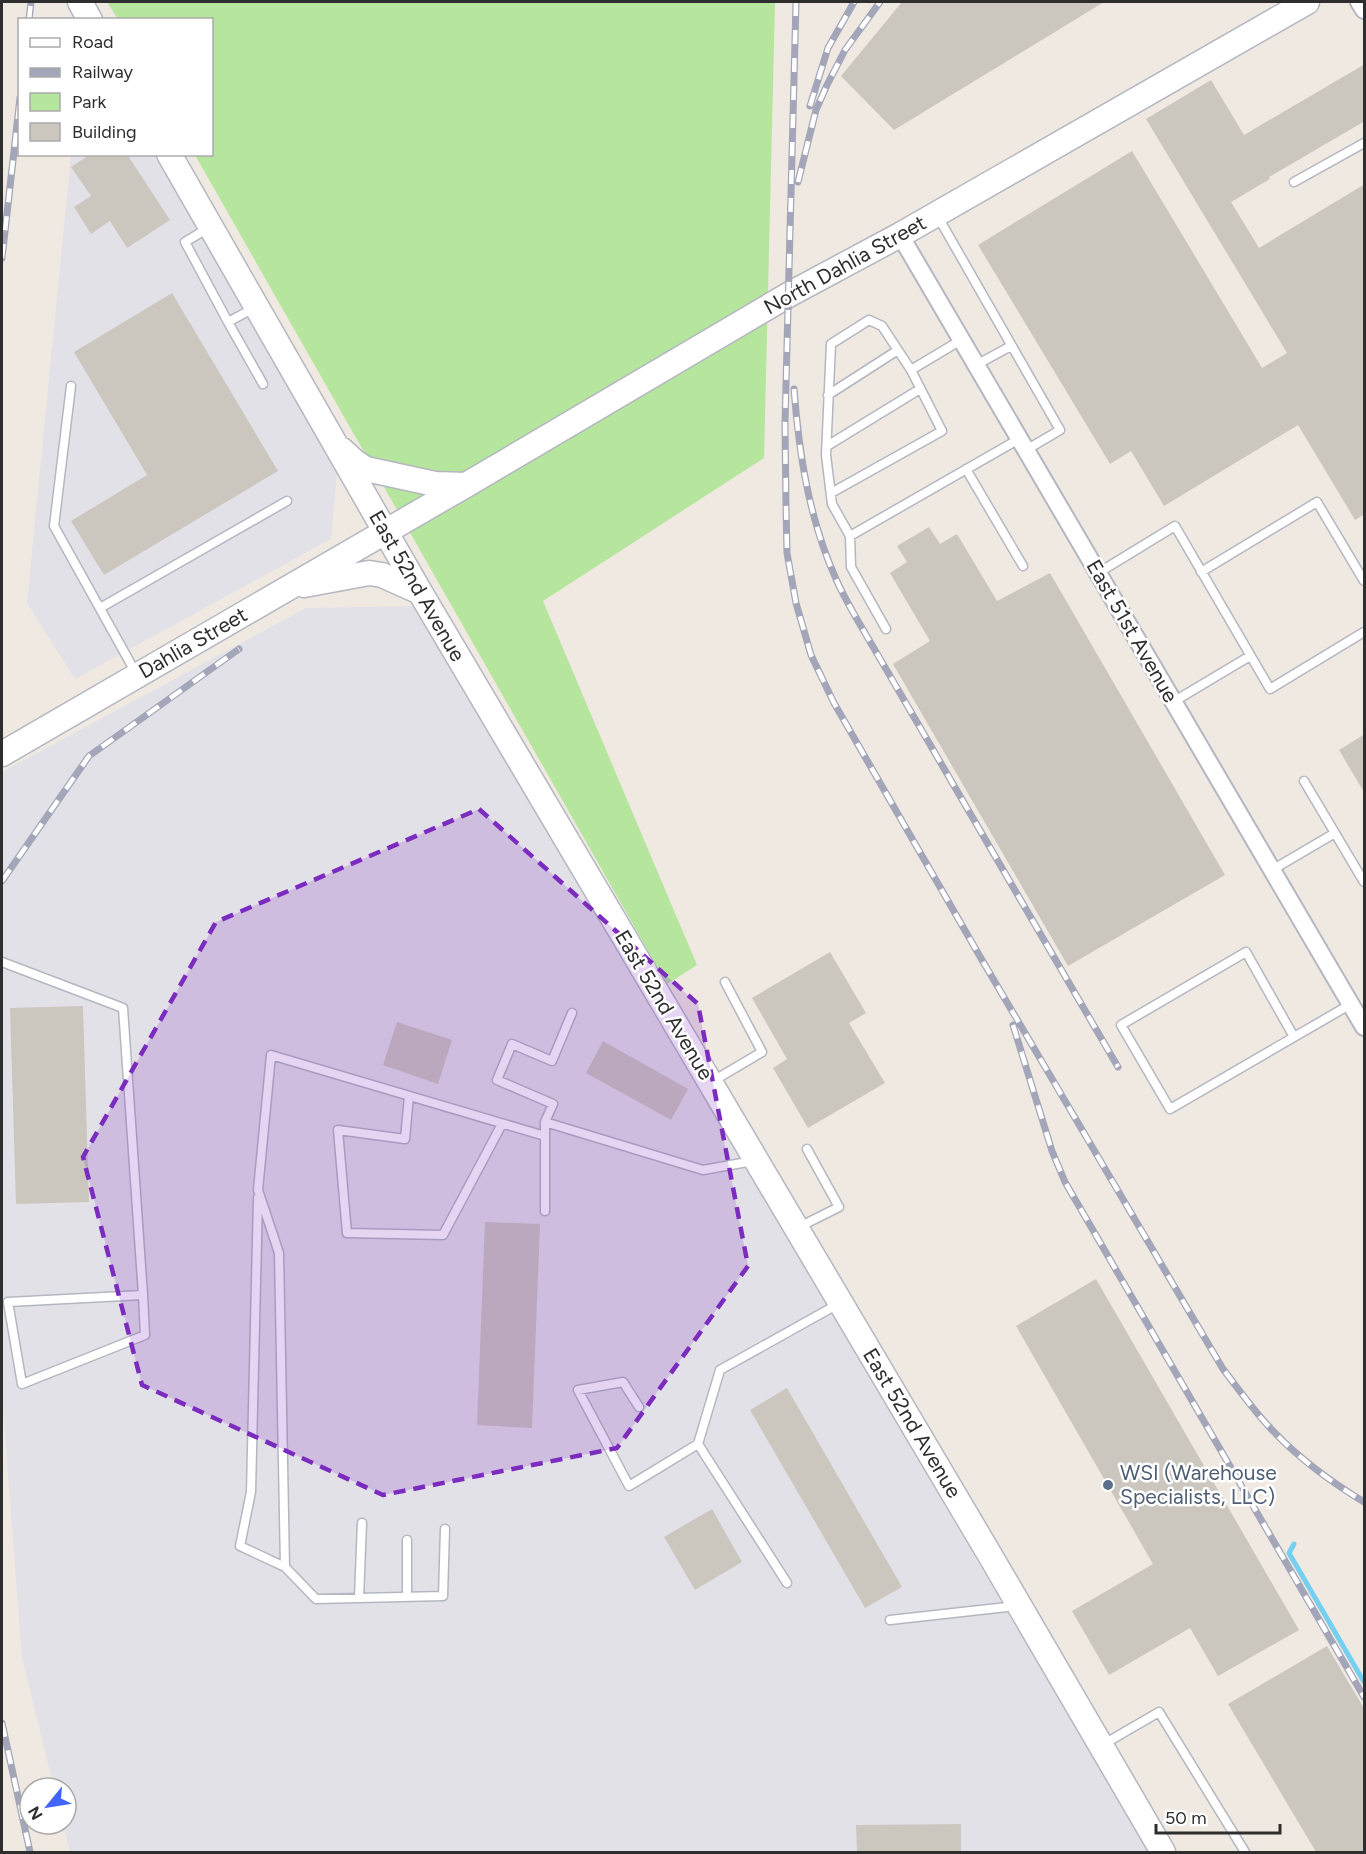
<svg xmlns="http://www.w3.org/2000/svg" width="1366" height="1854" viewBox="0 0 1366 1854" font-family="Figtree,sans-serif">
	<rect width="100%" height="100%" fill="#efe9e1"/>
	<path fill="#e3e1e8" d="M71,155h83l183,315 -6,69 -256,140 -48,-76z
		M416,606l555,945 178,301h-1079l-7,-28h3v-36h-12l-32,-131 -20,-262v-623l304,-164z"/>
	<path fill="#b6e59e" d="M107,2h668l-11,456 -221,143 154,364 -30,19 -472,-829 17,-1v-134l-94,-1z"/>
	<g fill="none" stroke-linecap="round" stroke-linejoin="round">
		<path stroke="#75cff0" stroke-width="5" d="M1294,1544l-5,9 75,129"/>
	</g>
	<path fill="#cbc7bf" d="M902,2h202l-210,128 -53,-54z
		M1365,64v57l-96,56 1,2 -39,23 28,46 106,-64v330l-10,6 -57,-95 -134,81 -33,-55 -21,13 -132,-219 154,-94 130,217 25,-15 -141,-234 65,-39 33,55z
		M91,154h36l43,66 -43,28 -17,-27 -19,13 -17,-27 17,-11 -20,-29z
		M172,293l106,178 -174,104 -33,-54 76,-46 -73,-123z
		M929,527l11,17 17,-10 40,67 53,-28 175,302 -157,91 -175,-302 37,-23 -40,-68 17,-11 -10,-16z
		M1365,734v60l-26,-44z
		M830,952l36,61 -17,10 36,60 -77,45 -35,-60 14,-9 -35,-61z
		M83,1006l6,196 -73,2 -6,-196z
		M397,1022l55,18 -14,44 -55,-19z
		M603,1041l85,48 -17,31 -85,-47z
		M485,1222l55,2 -8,204 -55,-3z
		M1096,1279l203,351 -81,46 -28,-48 -81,47 -37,-64 81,-47 -137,-238z
		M787,1388l115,199 -37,21 -115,-198z
		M712,1509l30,53 -47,28 -31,-53z
		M1327,1646l38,64v142h-49l-88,-148z
		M961,1824v28h-104l-1,-27z"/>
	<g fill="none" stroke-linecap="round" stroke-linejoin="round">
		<g stroke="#b4b7c1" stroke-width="11">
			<path id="lane" d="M1294,182l70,-39
				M938,217l122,213 -34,20
				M210,227l-25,15 43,80
				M256,307l-28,15 35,62
				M961,340l-50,30 -29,-44 -13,-6 -38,24 -5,111 6,49 18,32 169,-97
				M976,365l35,-19
				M71,386l-17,140 83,149
				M828,395l70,-45
				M827,446l93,-57
				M966,469l57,97
				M831,493l111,-62 -31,-61
				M850,536l1,31 35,62
				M1201,572l116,-70 47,79
				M1098,573l77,-47 95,163 94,-57
				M100,608l187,-107
				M1173,702l77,-46
				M1304,781l60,101
				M1272,870l63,-37
				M2,962l121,46 20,287 2,40 -123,49 -14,-82 135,-7
				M1294,1037l-48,-85 -125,73 49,84 181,-105
				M713,1081l49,-29 -37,-70
				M409,1096l-4,43 -67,-9 9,103 96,2 59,-111
				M545,1122l8,-18 -56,-24 15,-36 40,17 20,-48
				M258,1198l-7,294 -11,54 45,21
				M545,1211v-89l158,48 50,-9
				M797,1228l42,-21 -32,-58
				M639,1407l-16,-25 -45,8 51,96 69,-42
				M445,1529l-2,67 -127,3 -31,-32 -6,-314 -21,-63 13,-135 274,81
				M787,1583l-89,-139 22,-74 120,-67
				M407,1596v-56
				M359,1598l3,-75
				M890,1620l126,-14
				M1104,1744l55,-32 86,140"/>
		</g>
		<g stroke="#b4b7c1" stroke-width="20">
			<path id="street" d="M1359,2l5,8
				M900,235l464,792"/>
		</g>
		<g stroke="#b4b7c1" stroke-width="27">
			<path id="secondary" d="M80,2l10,18
				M169,154l251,438 571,965 172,295
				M342,450l13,12 11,7 69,15 31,1
				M304,585l65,-12 13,2 38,17
				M2,754l464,-269 324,-191 110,-59 407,-233"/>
		</g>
		<use href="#lane" stroke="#fff" stroke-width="8"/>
		<use href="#street" stroke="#fff" stroke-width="16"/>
		<use href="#secondary" stroke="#fff" stroke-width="24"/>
		<g stroke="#a3a6b8" stroke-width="7">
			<path id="rail" d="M796,2l-11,421 1,84 1,46 9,50 15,52 23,48 148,257 241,409c17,22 33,45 53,65 26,27 57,49 88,68
				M29,20l2,-18
				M810,106l18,-58 26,-46
				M798,182l18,-72 11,-25 18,-35 35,-48
				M2,258l18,-160
				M794,389c5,65 15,130 42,190 6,14 14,28 22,42l260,446
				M2,881l87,-125 150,-107
				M1013,1025l39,126 13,31 299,515
				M2,1723l28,129"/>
		</g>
		<use href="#rail" stroke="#fff" stroke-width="4.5" stroke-dasharray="14" stroke-linecap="butt"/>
	</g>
	<path fill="#7b2cbf" fill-opacity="0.2" stroke="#7b2cbf" stroke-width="4.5" stroke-dasharray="12 8" stroke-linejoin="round" d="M479,809l219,195 50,262 -131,182 -234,47 -241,-110 -59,-228 133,-235z"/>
	<circle fill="#5c6f8a" stroke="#fff" stroke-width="2" cx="1108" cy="1485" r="6"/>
	<g text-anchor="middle" stroke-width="5" stroke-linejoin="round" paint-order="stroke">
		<g font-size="21" fill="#2e2e2e" stroke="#fff">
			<text transform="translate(845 265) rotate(-29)" y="7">North Dahlia Street</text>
			<text transform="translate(417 586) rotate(60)" y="7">East 52nd Avenue</text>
			<text transform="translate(1132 631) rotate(60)" y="7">East 51st Avenue</text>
			<text transform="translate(193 643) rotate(-30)" y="7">Dahlia Street</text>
			<text transform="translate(664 1005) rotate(59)" y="7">East 52nd Avenue</text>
			<text transform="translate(912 1423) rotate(59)" y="7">East 52nd Avenue</text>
		</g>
		<g font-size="21" fill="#4e5e75" stroke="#fff" text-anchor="start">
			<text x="1120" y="1480">WSI (Warehouse<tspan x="1120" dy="24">Specialists, LLC)</tspan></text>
		</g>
	</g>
	<rect width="1366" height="1854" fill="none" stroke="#2e2e2e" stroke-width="6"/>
	<rect x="18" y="18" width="195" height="138" fill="#ffffff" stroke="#ababab" stroke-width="1.5"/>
	<rect x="30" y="38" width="30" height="9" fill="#ffffff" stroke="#ababab" stroke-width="1.5"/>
	<text x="72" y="48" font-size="18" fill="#2e2e2e">Road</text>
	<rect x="30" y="68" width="30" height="9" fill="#a3a6b8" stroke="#ababab" stroke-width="1.5"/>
	<text x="72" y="78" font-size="18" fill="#2e2e2e">Railway</text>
	<rect x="30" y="93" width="30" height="18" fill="#b6e59e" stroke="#ababab" stroke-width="1.5"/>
	<text x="72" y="108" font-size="18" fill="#2e2e2e">Park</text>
	<rect x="30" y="123" width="30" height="18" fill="#cbc7bf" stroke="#ababab" stroke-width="1.5"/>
	<text x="72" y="138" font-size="18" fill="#2e2e2e">Building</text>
	<g transform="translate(48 1806) rotate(240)"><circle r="28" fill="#ffffff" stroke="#ababab" stroke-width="1.5"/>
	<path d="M0-4.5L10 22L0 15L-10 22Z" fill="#4264fb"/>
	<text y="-9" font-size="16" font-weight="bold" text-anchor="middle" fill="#2e2e2e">N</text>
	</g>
	<path d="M1156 1824v9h124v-9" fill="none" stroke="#2e2e2e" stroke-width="3"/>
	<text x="1165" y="1824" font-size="18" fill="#2e2e2e" stroke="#ffffff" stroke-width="4.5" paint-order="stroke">50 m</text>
</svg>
